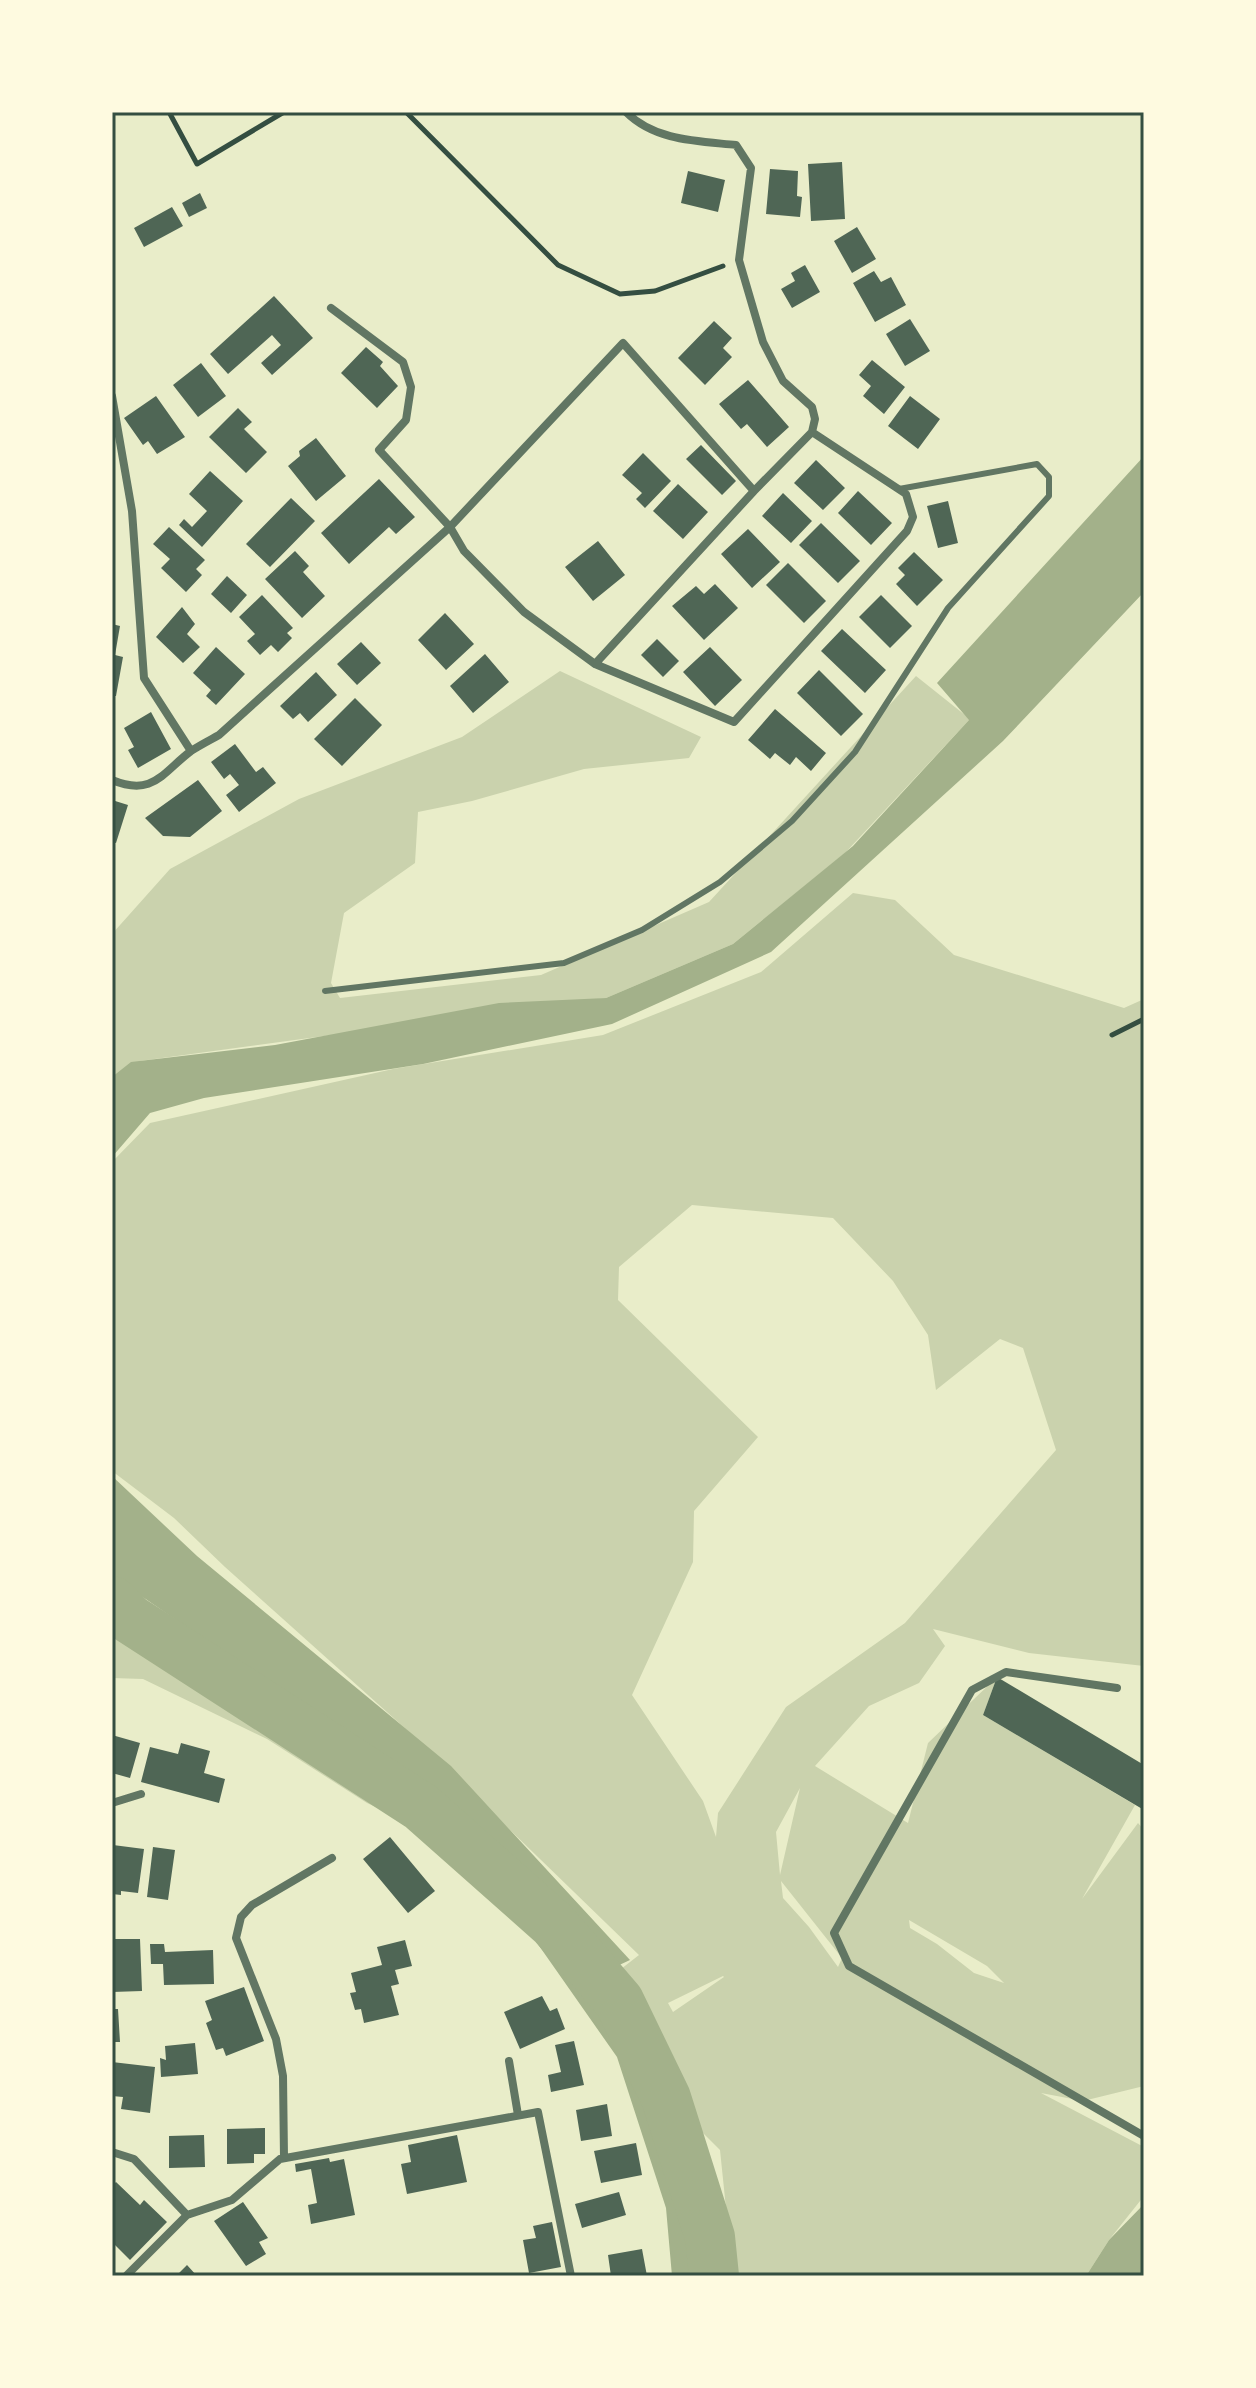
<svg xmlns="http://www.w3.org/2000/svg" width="1256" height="2388" viewBox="0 0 1256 2388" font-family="Merriweather,serif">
	<rect width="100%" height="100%" fill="#e9edc9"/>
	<path fill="#cad2ad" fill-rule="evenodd" d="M560,671l141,66 -12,21 -105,11 -112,32 -54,11 -3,51 -71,50 -13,70 9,15 201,-23 168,-73 207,-226 54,43 -125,134 -112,91 -127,54 -466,63 -28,18v-145l58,-65 129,-70 163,-62z
		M853,893l42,7 59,55 170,53 20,-9v667l-115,-13 -96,-24 12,17 -26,37 -50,23 -54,60 93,57 20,-80 69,-66 -14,38 152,90 -53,94 56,-76 6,7v256l-61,15 -42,-8 103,54v49l-35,44 -23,36h-353l-13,-126 -46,-46 -71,-121 36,-28 -232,-225 -182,-163 -51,-49 -62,-47v-309l38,-39 243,-54 210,-34 158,-63zM692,1205l141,13 60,63 35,54 8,55 64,-51 23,9 33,102 -151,173 -119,84 -68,106 -2,24 -13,-36 -71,-106 61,-133 1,-51 64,-74 -140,-137 1,-33zM800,1788l-20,87 -4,-43zM781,1881l61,77 -4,9 -29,-40 -26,-29zM909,1920l78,46 17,17 -30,-10 -37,-29 -27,-16zM723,1976l1,1 -51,35 -5,-9z
		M112,1609l70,1 243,155 6,68 -64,-30 -100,-64 -124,-60 -31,-1z"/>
	<path fill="#a3b18a" d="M1144,456v136l-141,149 -232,211 -159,72 -189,40 -219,34 -54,15 -38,44v-80l19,-15 144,-17 224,-42 107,-5 127,-54 120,-98 116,-126 -32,-37z
		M112,1476l85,80 254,210 179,194 -30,14 -80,-77 112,147 68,98 30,134h-58l-6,-68 -49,-151 -183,-261 -322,-220z
		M1144,2204v72h-58l23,-36z"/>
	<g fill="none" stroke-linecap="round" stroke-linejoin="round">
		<path stroke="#a3b18a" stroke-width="50" d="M112,1601l18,18 291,188 132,117 66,77 47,97 44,139 4,39"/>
	</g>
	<path fill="#4f6655" d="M842,162l3,57 -34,2 -3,-57z
		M770,169l28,2 -1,25 5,1 -2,20 -34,-3z
		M688,171l37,9 -7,32 -37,-9z
		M200,193l7,15 -18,9 -7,-14z
		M172,207l11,19 -39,21 -10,-19z
		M857,227l19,32 -24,14 -18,-32z
		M805,265l15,27 -28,16 -11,-19 14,-8 -4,-8z
		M874,271l7,11 10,-5 15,28 -31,17 -22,-39z
		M274,296l39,42 -41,37 -11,-12 20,-18 -9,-10 -44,39 -18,-20z
		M910,319l20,32 -25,15 -19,-32z
		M714,321l18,17 -9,10 9,9 -27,28 -27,-27z
		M366,347l17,15 -3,4 18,20 -21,22 -36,-35z
		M872,360l33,27 -21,27 -21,-18 8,-10 -12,-11z
		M201,363l25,33 -28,21 -25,-32z
		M748,380l41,47 -22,20 -20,-23 -6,5 -22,-25z
		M156,396l29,41 -28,17 -9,-13 -5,4 -19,-27z
		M910,396l30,23 -22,30 -30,-23z
		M238,408l14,14 -8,7 23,23 -21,21 -37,-36z
		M316,438l30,38 -30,25 -28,-35 12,-10 -1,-5z
		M701,445l35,36 -14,14 -36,-36z
		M643,453l28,28 -26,27 -9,-9 6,-6 -20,-18z
		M816,460l29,28 -22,22 -29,-27z
		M210,471l33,30 -41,46 -23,-22 5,-6 8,8 15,-16 -18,-17z
		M379,479l36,38 -19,17 -7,-7 -40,37 -28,-31z
		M678,484l30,28 -25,27 -30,-28z
		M858,491l34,32 -21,22 -33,-32z
		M783,493l29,28 -21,22 -29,-27z
		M291,498l24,23 -45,46 -24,-23z
		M948,501l10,42 -20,5 -11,-42z
		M821,523l39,38 -22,22 -39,-38z
		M169,527l36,33 -9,9 6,6 -16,17 -25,-24 9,-9 -17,-15z
		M748,529l32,33 -28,26 -31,-34z
		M598,541l27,34 -32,26 -28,-34z
		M295,551l14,15 -6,6 22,24 -23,22 -37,-39z
		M914,552l29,28 -26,26 -21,-22 9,-9 -7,-7z
		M788,563l38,38 -22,22 -38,-38z
		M227,576l20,19 -16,18 -20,-19z
		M715,584l23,24 -34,32 -32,-34 24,-20 8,8z
		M262,595l31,33 -6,5 5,5 -14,14 -7,-7 -11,10 -13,-14 8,-7 -16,-17z
		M881,595l31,31 -22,22 -31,-31z
		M182,607l13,17 -8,10 13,13 -17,16 -27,-26z
		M445,613l29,31 -28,26 -28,-30z
		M112,624l8,2 -5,29 8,2 -7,39h-4z
		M842,629l44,41 -21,23 -44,-42z
		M657,639l22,22 -16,16 -22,-22z
		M361,642l20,21 -24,22 -20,-21z
		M216,647l29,27 -29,31 -10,-9 5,-6 -18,-17z
		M710,647l32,33 -27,26 -32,-34z
		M485,654l24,28 -36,31 -23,-27z
		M819,670l44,44 -22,22 -44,-43z
		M316,672l21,23 -29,27 -8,-9 -7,6 -13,-13z
		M355,698l27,27 -40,41 -28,-27z
		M775,709l51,44 -15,18 -15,-14 -6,8 -15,-12 -5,6 -22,-19z
		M151,712l20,37 -33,19 -10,-18 6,-3 -10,-19z
		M235,744l21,28 7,-5 13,16 -37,29 -13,-17 13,-10 -9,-11 -6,5 -13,-17z
		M198,780l24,31 -32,26 -27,-1 -18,-18z
		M112,800l16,5 -12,38 -4,-1z
		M997,1677l147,88v45l-161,-95z
		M112,1735l28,8 -10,35 -18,-5z
		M181,1743l29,8 -6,22 21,6 -6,24 -78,-21 9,-35 28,7z
		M390,1837l45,54 -27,22 -45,-54z
		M113,1845l31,4 -6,44 -17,-2v4l-9,-1z
		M153,1847l22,3 -7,50 -21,-3z
		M113,1939h27l2,52 -30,1z
		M405,1940l7,26 -17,4 4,14 -8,2 8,29 -35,8 -3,-14 -6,1 -5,-17 6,-1 -5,-19 31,-8 -5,-18z
		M150,1944h14l1,8 48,-2 1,34 -50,1 -1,-21h-12z
		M244,1987l20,54 -38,15 -3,-8 -7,2 -10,-27 6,-3 -7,-19z
		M542,1996l8,15 7,-3 8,21 -45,20 -16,-37z
		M112,2009h6l2,33h-8z
		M574,2041l10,44 -33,7 -3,-17 13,-3 -6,-27z
		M195,2043l3,31 -37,3 -1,-19 6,2 -1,-14z
		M112,2062l43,5 -5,46 -29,-4 2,-12 -11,-1z
		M607,2104l5,32 -31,5 -5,-31z
		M265,2128v26h-11v9l-27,1v-35z
		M204,2135l1,32 -36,1v-32z
		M457,2135l10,47 -60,12 -6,-30 10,-2 -3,-17z
		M636,2143l6,32 -41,8 -7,-32z
		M329,2158l1,4 14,-3 11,56 -44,9 -3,-19 9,-2 -6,-34 -15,3 -1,-8z
		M116,2182l24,23 4,-5 23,22 -37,38 -18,-18v-56z
		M619,2192l7,23 -44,13 -7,-24z
		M243,2202l25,36 -9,4 7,12 -20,12 -32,-45z
		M552,2222l9,45 -32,6 -6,-33 13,-2 -3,-12z
		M642,2249l5,27h-36l-3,-21z
		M187,2265l10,11h-21z"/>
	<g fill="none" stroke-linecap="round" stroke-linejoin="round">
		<path stroke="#344e41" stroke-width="5" d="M169,112l28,52 87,-52
			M406,112l152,153 62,29 35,-3 68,-25
			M1112,1035l32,-16"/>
		<path stroke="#617663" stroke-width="6" d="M325,991l239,-28 78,-33 78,-48 72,-61 63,-69 93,-144 101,-112v-19l-12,-13 -138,25"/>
		<path stroke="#617663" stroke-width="8" d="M626,112c29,29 71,29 110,33l15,23 -12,92 24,82 20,39 29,26 3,12 -3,13
			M331,308l72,54 8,25 -5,33 -27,30 71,77 14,24 60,61 71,52 139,58 173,-191 6,-14 -7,-23 -94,-62 -58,59 -159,173
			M112,396l20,115 12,167 47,73
			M112,780c41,17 50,-7 79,-29 9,-6 19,-11 28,-16l231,-208 173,-184 131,148
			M1117,1688l-111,-16 -34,18 -138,243 15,33 295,170
			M112,1803l29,-9
			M509,2061l9,54
			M112,2152l22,7 53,56
			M284,2158l-1,-82 -7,-37 -40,-101 5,-21 11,-12 80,-47
			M126,2276l61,-61 45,-15 48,-41 258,-47 33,164"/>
	</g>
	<rect width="1256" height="2388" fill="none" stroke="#fefae0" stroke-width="228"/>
	<rect x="114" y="114" width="1028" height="2160" fill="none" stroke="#344e41" stroke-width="3"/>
</svg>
